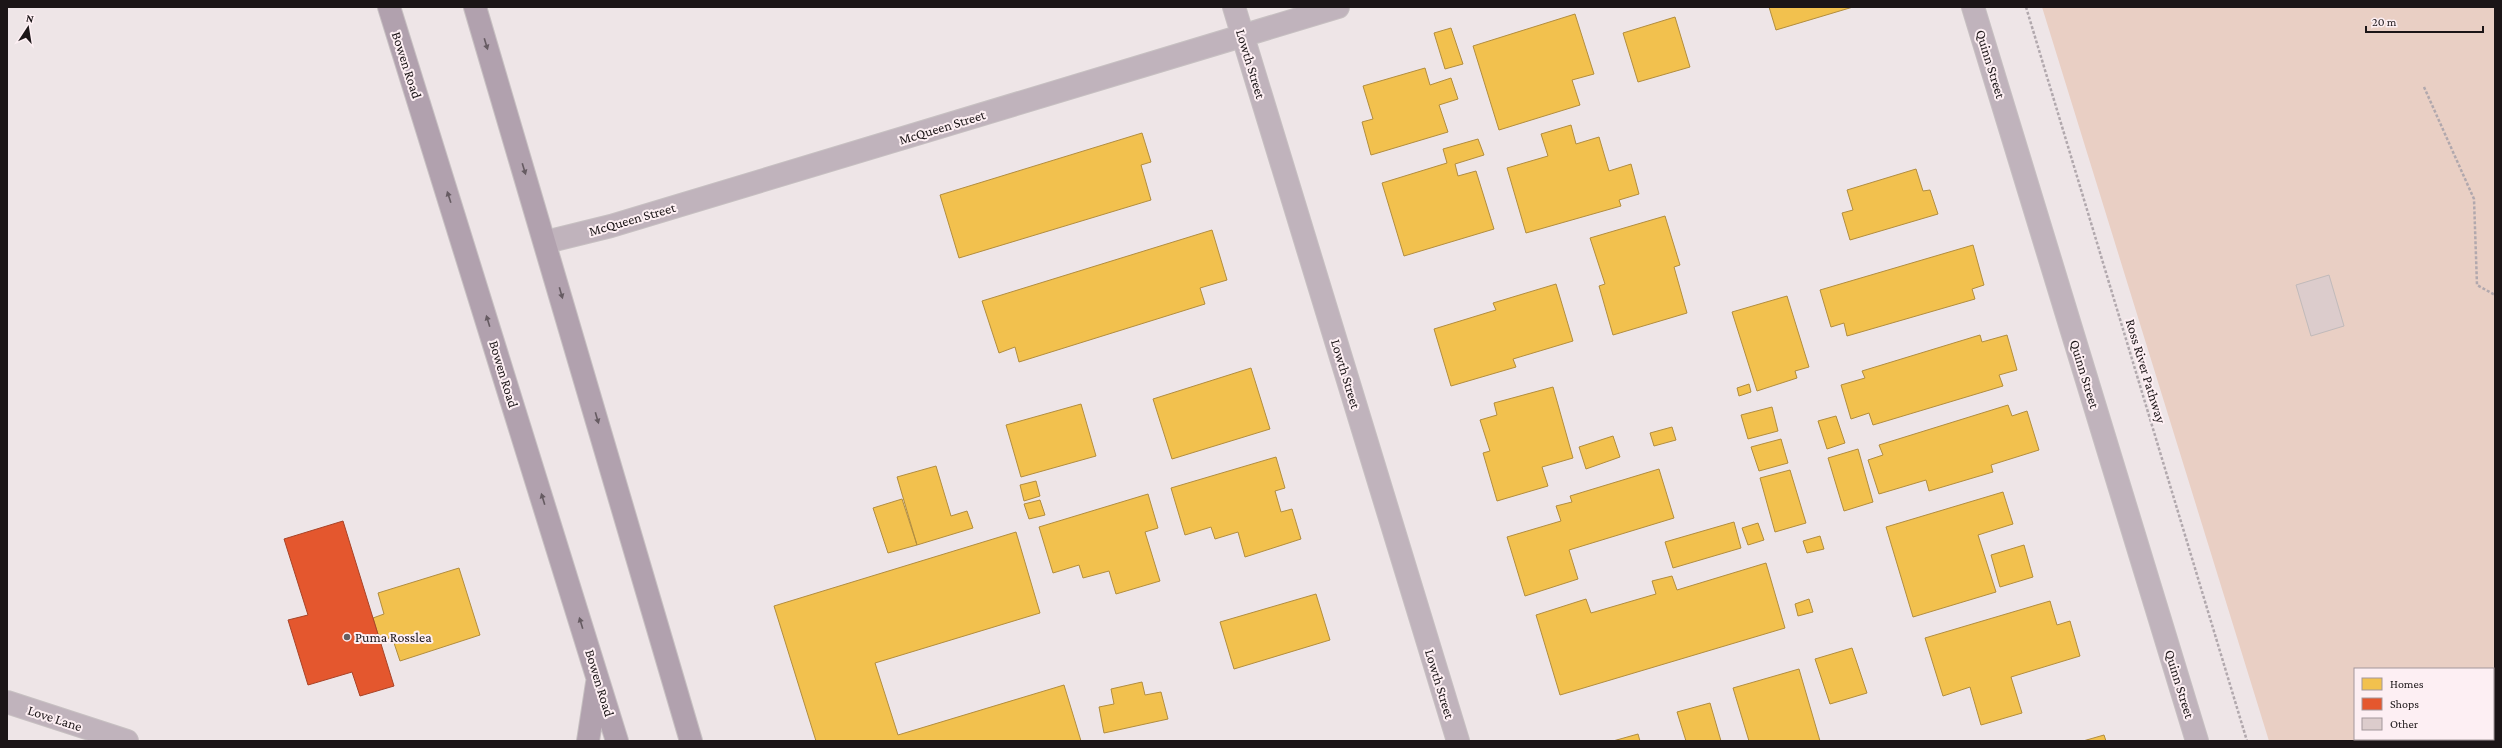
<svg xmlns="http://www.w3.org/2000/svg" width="2502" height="748" viewBox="0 0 2502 748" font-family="'Crimson Pro',serif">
	<rect width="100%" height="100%" fill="#eee5e7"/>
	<path fill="#e9cfc4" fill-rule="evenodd" d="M2042,7h453v734h-226zM2355,669h138v70h-138z"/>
	<path fill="#f2c14e" stroke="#b28d3e" d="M1769,7h84l-77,23z
		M1575,14l19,60 -22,6 8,25 -81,25 -26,-84z
		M1675,17l15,50 -52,15 -15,-49z
		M1451,28l12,36 -18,5 -11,-36z
		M1425,68l5,17 21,-7 7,21 -19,6 9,27 -77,23 -9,-33 11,-3 -10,-33z
		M1571,125l5,19 23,-7 10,34 22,-7 8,30 -20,6 2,6 -95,27 -19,-65 41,-12 -7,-22z
		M1142,133l9,29 -10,3 10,35 -192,58 -19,-63z
		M1478,139l6,16 -29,9 3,12 18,-5 18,58 -90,27 -22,-73 65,-20 -4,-14z
		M1916,169l7,22 7,-1 8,24 -88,26 -8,-27 11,-3 -6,-20z
		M1665,216l15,49 -6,2 13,46 -74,22 -14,-49 6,-2 -15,-46z
		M1212,230l15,50 -27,8 5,16 -186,58 -4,-15 -16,6 -17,-52z
		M1973,245l11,40 -12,4 3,10 -128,37 -3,-13 -13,4 -11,-37z
		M1556,284l17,57 -60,18 3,8 -65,19 -17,-57 62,-19 -3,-7z
		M1787,296l22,71 -14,4 2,7 -40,13 -25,-79z
		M1980,335l2,7 25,-7 10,35 -18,5 4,11 -130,39 -4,-12 -18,6 -10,-34 24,-7 -3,-7z
		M1251,368l19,61 -98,30 -19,-60z
		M1749,384l2,8 -12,4 -2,-8z
		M1553,387l20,71 -31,9 6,19 -51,15 -14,-48 7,-2 -10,-31 17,-5 -3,-12z
		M1081,404l15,52 -75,21 -15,-52z
		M2008,405l4,11 15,-5 12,39 -48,15 2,7 -64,19 -3,-11 -47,14 -11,-34 15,-5 -4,-10z
		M1772,407l6,24 -30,8 -7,-24z
		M1836,416l9,27 -18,6 -9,-28z
		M1672,427l4,13 -22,6 -4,-13z
		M1613,436l7,21 -34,12 -7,-22z
		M1781,439l7,24 -29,8 -8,-24z
		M1858,449l15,53 -29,9 -16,-53z
		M1276,457l9,31 -10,3 6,21 11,-3 9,30 -56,18 -7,-25 -23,7 -4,-12 -26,8 -14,-47z
		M936,466l15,50 16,-5 6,17 -56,17 -20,-68z
		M1659,469l15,49 -105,32 9,29 -53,17 -18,-59 54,-16 -5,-15 16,-4 -2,-6z
		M1790,470l16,53 -31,9 -15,-54z
		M1036,481l4,15 -16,5 -4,-16z
		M2003,492l10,32 -35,11 18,57 -83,25 -27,-90z
		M1148,494l10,34 -13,4 15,49 -44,13 -7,-23 -26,7 -4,-13 -26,8 -14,-46z
		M902,499l15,46 -29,8 -15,-45z
		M1040,500l5,15 -16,4 -5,-15z
		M1734,522l7,26 -68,20 -8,-26z
		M1758,523l6,17 -16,5 -6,-17z
		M1016,532l24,81 -165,50 23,72 166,-50 17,56h-265l-42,-135z
		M1820,536l4,13 -17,4 -4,-12z
		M2024,545l9,32 -33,10 -9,-32z
		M1766,563l19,65 -225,67 -24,-80 50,-16 5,14 65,-19 -4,-13 20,-5 5,14z
		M459,568l21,67 -80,26 -8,-24 -12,4 -7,-23 11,-4 -6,-21z
		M1316,594l14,46 -96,29 -14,-47z
		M1809,599l4,13 -15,4 -3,-12z
		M2050,601l7,24 13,-4 10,35 -69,21 11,36 -41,12 -11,-38 -27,9 -18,-58z
		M1852,648l15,45 -37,11 -15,-45z
		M1799,669l21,72h-71l-16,-53z
		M1142,682l3,13 16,-3 7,27 -64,14 -5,-26 15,-3 -3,-15z
		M1710,703l11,38h-35l-9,-29z
		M1638,734l2,7h-27z
		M2104,735l2,6h-23z"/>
	<path fill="#e4572e" stroke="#a84327" d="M343,521l51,165 -34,10 -8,-24 -44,13 -20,-65 20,-5 -24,-76z"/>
	<path fill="#dccccc" stroke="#c1baba" d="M2329,275l15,51 -33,10 -15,-51z"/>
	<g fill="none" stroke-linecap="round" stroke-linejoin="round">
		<g stroke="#c7c0c2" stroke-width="24">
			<path id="minor" d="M1234,7l224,734
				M1973,7l224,734
				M546,242l65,-16 727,-219"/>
		</g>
		<g stroke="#c7c0c2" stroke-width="24">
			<path id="tertiary" d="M7,702l120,39"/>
		</g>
		<g stroke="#c7c0c2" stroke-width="24">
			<path id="primary" d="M389,7l228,734
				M475,7l216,734
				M588,741l9,-58"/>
		</g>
		<path stroke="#b1a8ad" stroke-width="2.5" stroke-dasharray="3 2" stroke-linecap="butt" d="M2026,7l221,734
			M2424,87l50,112 3,86 18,10"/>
		<use href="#minor" stroke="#c0b3bc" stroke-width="22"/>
		<use href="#tertiary" stroke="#c0b3bc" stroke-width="22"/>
		<use href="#primary" stroke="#b1a1ae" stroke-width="22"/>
	</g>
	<defs><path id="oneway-solid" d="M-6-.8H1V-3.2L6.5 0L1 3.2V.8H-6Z"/></defs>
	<g fill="#665b62">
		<use href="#oneway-solid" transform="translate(486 44) rotate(73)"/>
		<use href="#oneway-solid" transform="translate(524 169) rotate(73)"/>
		<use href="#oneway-solid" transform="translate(449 197) rotate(-108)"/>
		<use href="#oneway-solid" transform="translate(561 293) rotate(74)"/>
		<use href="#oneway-solid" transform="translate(488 321) rotate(-107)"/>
		<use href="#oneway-solid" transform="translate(597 418) rotate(74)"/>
		<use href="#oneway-solid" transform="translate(543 499) rotate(-107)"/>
		<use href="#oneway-solid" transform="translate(581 623) rotate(-107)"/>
	</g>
	<circle fill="#655e60" stroke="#fdeff3" stroke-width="1.5" cx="347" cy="637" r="4"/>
	<g text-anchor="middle" stroke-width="4" stroke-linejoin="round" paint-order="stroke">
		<g font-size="14" fill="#1b1517" stroke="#fdeff3">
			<text transform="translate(1251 64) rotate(73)" y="5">Lowth Street</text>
			<text transform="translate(1991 64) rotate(73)" y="5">Quinn Street</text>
			<text transform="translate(407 65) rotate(72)" y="5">Bowen Road</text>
			<text transform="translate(942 127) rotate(-17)" y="5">McQueen Street</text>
			<text transform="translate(632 219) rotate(-16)" y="5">McQueen Street</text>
			<text transform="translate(2146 371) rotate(73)" y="5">Ross River Pathway</text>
			<text transform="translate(504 374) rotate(73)" y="5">Bowen Road</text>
			<text transform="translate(1346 374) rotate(73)" y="5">Lowth Street</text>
			<text transform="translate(2085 374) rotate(73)" y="5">Quinn Street</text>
			<text transform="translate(600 683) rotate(73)" y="5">Bowen Road</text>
			<text transform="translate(1440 684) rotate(73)" y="5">Lowth Street</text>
			<text transform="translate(2180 684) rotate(73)" y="5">Quinn Street</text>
			<text transform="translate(55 718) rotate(18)" y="5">Love Lane</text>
		</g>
		<g font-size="14" fill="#1b1517" stroke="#fdeff3" text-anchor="start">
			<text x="355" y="642">Puma Rosslea</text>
		</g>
	</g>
	<rect width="2502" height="748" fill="none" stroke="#1b1517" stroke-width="16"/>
	<rect x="2354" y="668" width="140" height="72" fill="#fdeff3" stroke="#a3989b"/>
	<rect x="2362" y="678" width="20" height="12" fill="#f2c14e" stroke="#a3989b"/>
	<text x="2390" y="688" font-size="12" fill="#1b1517">Homes</text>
	<rect x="2362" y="698" width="20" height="12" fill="#e4572e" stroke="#a3989b"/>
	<text x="2390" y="708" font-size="12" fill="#1b1517">Shops</text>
	<rect x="2362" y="718" width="20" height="12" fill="#dccccc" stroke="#a3989b"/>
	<text x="2390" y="728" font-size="12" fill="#1b1517">Other</text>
	<g transform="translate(28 28) rotate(12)" stroke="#fdeff3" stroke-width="3" paint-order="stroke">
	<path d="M0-3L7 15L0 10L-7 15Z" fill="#1b1517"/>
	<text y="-6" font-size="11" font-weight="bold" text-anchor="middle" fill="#1b1517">N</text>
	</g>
	<path d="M2366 26v6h117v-6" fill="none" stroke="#1b1517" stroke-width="2"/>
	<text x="2372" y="26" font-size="12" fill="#1b1517" stroke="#fdeff3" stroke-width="3" paint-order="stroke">20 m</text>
</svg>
